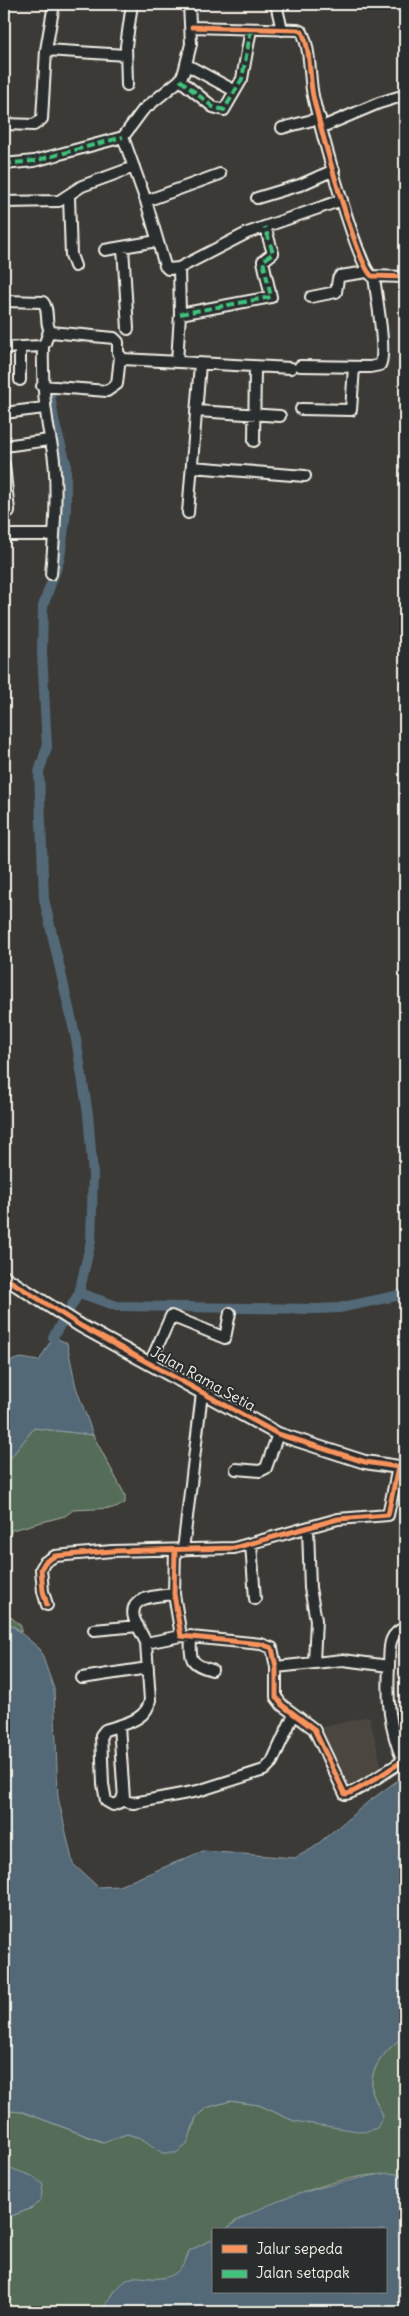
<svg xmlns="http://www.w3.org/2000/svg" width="409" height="2316" viewBox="0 0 409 2316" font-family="Delius,sans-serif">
	<rect width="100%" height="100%" fill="#3c3a37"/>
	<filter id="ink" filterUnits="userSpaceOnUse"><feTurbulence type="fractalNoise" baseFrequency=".02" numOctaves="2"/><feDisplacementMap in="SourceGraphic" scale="10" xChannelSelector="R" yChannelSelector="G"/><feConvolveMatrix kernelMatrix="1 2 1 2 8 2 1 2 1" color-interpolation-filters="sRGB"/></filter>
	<g filter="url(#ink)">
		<path fill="#4b4640" d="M369,1716l14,55 -39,19 -28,-61z"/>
		<path fill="#556d59" stroke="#a4afa0" d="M34,1428l59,7 32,60v8l-9,5 -43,2 -8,6 -53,14 -8,15v-79z
			M4,1611l17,15v6l-17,-13z
			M405,2035v140c-58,-6 -116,23 -168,45l-12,10h-12v9l-24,12c-9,33 -26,28 -55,26l-21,16 -6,12 -9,7h-94v-93l28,-11 9,-9 -37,-33v-51l5,-4 14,1 79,30 25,-8 14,4 22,15 29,-22 4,-14 10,-9 24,-7 29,4 35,16 89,-5c-3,-8 -10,-18 -11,-26 -3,-25 16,-41 33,-55z"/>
		<path fill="#526977" stroke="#939fa4" d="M53,1337l14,6 9,44 17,48 -59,-7 -30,38v-103l17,-5 18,3z
			M4,1619l36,30 14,40 4,108 15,67 25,23 21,-1 84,-35 92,7 18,-10 55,-46 37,-27v260c-17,14 -36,30 -33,55 1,8 8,18 11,26l-6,12 -13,4 -70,-11 -35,-16 -29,-4 -24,7 -10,9 -9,28 -11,8h-14l-21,-15 -14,-4 -24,8 -80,-30 -14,-1 -5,4z
			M4,2166l28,10 11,8 -2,15 -9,9 -28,11z
			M388,2173l17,2v137h-307c12,-9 19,-31 36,-35 4,-1 11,1 16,1 22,2 33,-6 39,-27l24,-12v53h172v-62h-160c37,-31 115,-49 163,-57z"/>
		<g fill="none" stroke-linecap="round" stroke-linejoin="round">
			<path stroke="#526977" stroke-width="10" d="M49,389l6,36 11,38v49l-6,46 -17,48 -1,46 5,95 -8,25 5,127 32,140 12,75 5,61 -2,66 -12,52
				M53,1337l26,-44 38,13 199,3 23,-1 66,-14"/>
			<g stroke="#f4f1e8" stroke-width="14">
				<path id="minor" d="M276,4l6,26
					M192,27l106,3 4,2c9,18 7,44 11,64 6,26 44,170 59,180l33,1
					M46,50l80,5
					M187,65l48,26
					M180,80l33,27 11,3 18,-31 9,-50
					M127,85l-1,-39 6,-42
					M4,124l30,1 8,-6 4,-69 8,-46
					M322,127l57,-24 26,-8
					M282,128l38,-10
					M123,137l23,64 19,65 3,3 11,-1 68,-35 95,-33
					M4,164l30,-3 89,-24 20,-27 37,-30 4,-8 7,-28 -2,-40
					M69,197l2,58 4,11
					M257,198l43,-13 34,-15
					M146,201l74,-27
					M4,202l55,-1 23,-15 52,-19
					M123,247l5,82
					M105,250l52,-9
					M311,297l25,-5 2,-13 2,-3 27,-4
					M4,301l39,1c7,8 1,22 8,30l63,6 4,4v11l5,6 168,9
					M180,314l91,-17 -8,-36 10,-8 -8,-26
					M43,345c-1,35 1,67 9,102 7,34 2,93 -1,127
					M20,347v33
					M4,348l37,-2 4,-3 4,-12
					M177,362l3,-48 -1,-46
					M300,366l70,1 10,-2c7,-13 -4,-71 -6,-88
					M42,386l65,5 10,-7 3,-27
					M301,409l50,1 3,-43
					M196,411l84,5
					M4,413l40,-5
					M254,441l1,-73
					M4,446l45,-6
					M4,465l5,46
					M192,467l113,9
					M188,513l12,-149
					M4,535h49
					M150,1363l21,-47 54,22 5,-25
					M236,1469l24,2 6,-3 12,-34
					M308,1528l2,60 6,32 -2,42
					M251,1544l4,55
					M175,1550l-1,44 7,42 80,8 11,4 4,19v30l6,8 32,24 31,65c9,1 48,-28 60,-34
					M183,1550l19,-157
					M47,1605l-4,-14 -2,-22 4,-7 10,-6 57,-5 122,-3 104,-29 50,-4 10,-48
					M94,1630l44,-4
					M191,1636c-1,23 -2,28 21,34
					M146,1643c-3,-8 -9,-16 -12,-25 -6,-23 25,-22 40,-24
					M389,1666c-2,34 0,62 14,95
					M276,1667l67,-7 46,6c1,-17 -2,-32 16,-38
					M82,1678l66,-10
					M119,1726l5,73 4,3 6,1 64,-12 66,-21 8,-8 22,-48
					M123,1796l-2,6 -8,3 -7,-4 -3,-17 -2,-49 4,-5c17,-6 42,-9 45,-30l-4,-57 35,-7"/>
			</g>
			<g stroke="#f4f1e8" stroke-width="16">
				<path id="tertiary" d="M4,1277l77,49 197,108 87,28 40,6"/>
			</g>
			<use href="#minor" stroke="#2a2d2e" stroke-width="10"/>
			<use href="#tertiary" stroke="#2a2d2e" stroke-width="12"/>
			<path stroke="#40c37c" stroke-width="4" stroke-dasharray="8 4" stroke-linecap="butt" d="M180,80l33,27 11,3 18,-31 9,-50
				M4,164l30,-3 89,-24
				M180,314l91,-17 -8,-36 10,-8 -8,-26"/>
			<g stroke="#2a2d2e" stroke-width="8">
				<path id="cycleway" d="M192,27l106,3 4,2c9,18 7,44 11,64 6,26 44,170 59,180l33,1
					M4,1277l77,49 197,108 87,28 40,6
					M175,1550l-1,44 7,42 80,8 11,4 4,19v30l6,8 32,24 31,65c9,1 48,-28 60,-34
					M47,1605l-4,-14 -2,-22 4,-7 10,-6 57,-5 122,-3 104,-29 50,-4 10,-48"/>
			</g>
			<use href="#cycleway" stroke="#f8935d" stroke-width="5"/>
		</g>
	</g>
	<g text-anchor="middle" stroke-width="4" stroke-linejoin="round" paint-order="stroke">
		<g font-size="15" fill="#f4f1e8" stroke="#2a2d2e">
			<text transform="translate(203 1379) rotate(29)" y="5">Jalan Rama Setia</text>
		</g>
	</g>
	<rect width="409" height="2316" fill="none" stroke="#2a2d2e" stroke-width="20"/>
	<rect x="10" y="10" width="389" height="2296" fill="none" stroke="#f4f1e8" stroke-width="2" filter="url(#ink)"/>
	<rect x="212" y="2228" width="175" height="65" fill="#2a2d2e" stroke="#7b7b78"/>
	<rect x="222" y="2245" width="25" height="8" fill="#f8935d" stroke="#7b7b78"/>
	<text x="256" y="2254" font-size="15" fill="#f4f1e8">Jalur sepeda</text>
	<rect x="222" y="2270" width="25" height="8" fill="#40c37c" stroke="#7b7b78"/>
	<text x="256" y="2278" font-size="15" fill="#f4f1e8">Jalan setapak</text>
</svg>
